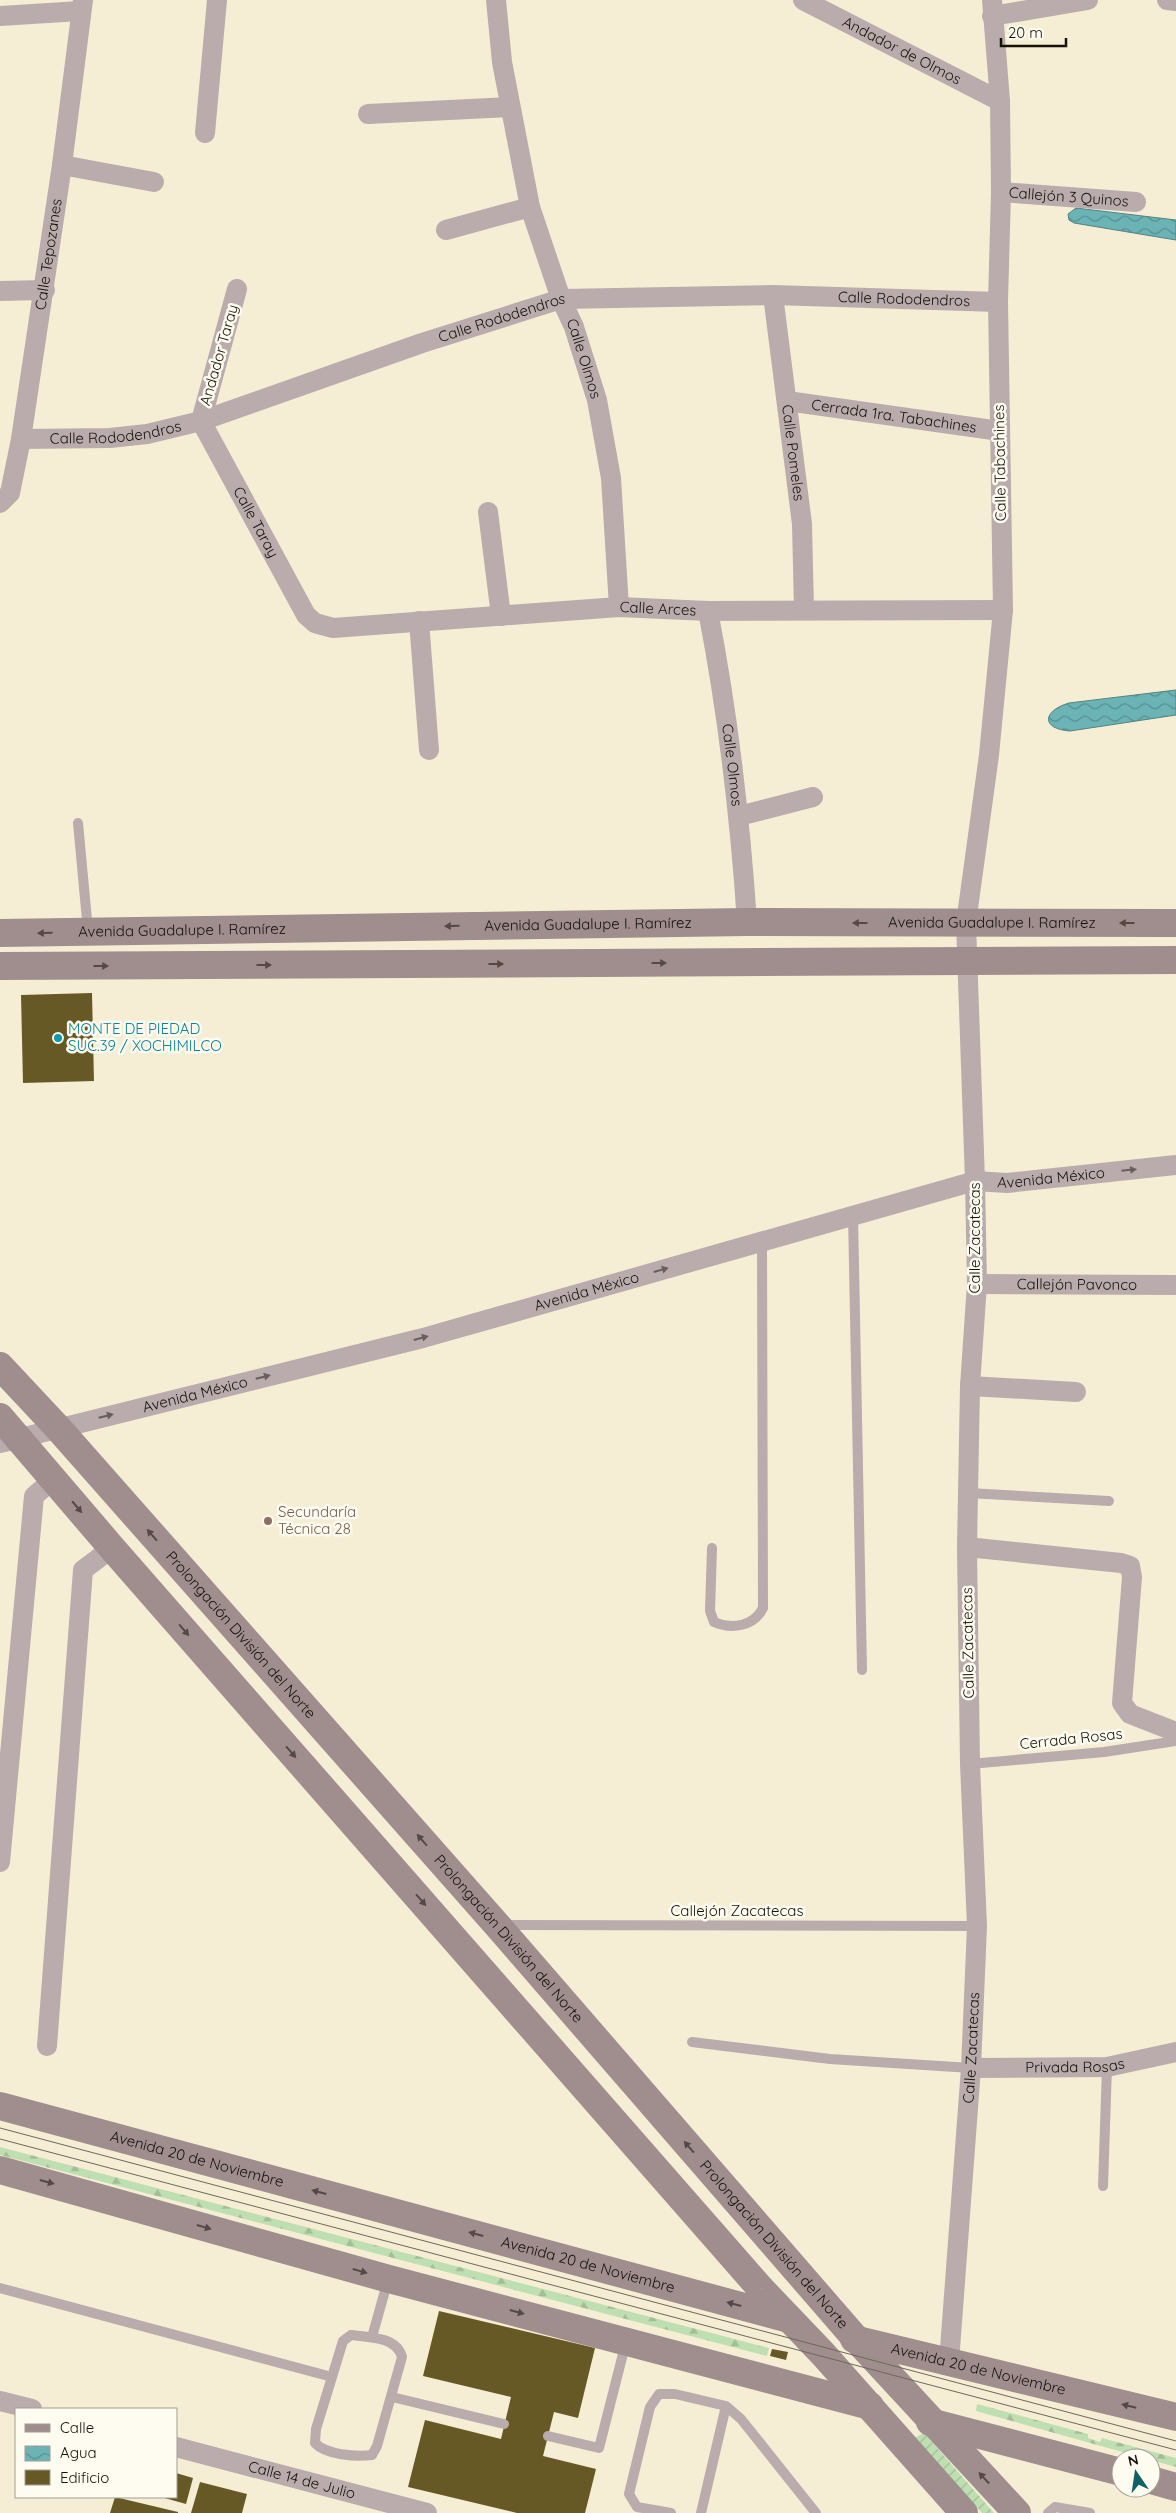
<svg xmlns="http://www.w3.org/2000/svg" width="1176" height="2513" viewBox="0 0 1176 2513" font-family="Quicksand,sans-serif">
	<defs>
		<pattern id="forest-firs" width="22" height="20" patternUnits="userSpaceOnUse" patternTransform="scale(1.25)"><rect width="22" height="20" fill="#bedfb1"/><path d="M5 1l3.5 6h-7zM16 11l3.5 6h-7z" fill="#a2be97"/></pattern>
		<pattern id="garden-furrows" width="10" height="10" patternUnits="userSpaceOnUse" patternTransform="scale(1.25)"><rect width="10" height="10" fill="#bedfb1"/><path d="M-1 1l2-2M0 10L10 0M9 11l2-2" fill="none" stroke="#a2be97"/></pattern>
		<pattern id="water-waves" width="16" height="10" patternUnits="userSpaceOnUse" patternTransform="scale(1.25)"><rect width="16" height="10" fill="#6bb3b5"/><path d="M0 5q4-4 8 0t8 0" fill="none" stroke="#579091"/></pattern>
	</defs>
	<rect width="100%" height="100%" fill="#f5eed5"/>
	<path fill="url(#forest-firs)" d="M0,2147l769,201 -2,8 -767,-201z
		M977,2404l111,30v4l12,4 2,-4 74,20v9l-200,-56z"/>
	<path fill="url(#garden-furrows)" d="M924,2433l70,80h-12l-68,-75z"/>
	<path fill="url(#water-waves)" stroke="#518382" d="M1076,208l100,12v20l-102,-17 -5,-3 -1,-6z
		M1176,690v25l-106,16c-29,-2 -28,-20 -1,-28z"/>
	<path fill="#675926" d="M92,993l2,88 -71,2 -2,-88z
		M439,2311l156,37 -17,70 -24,-6 -11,44 53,13 -11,44h-68l-109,-26 17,-67 76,19 10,-42 -88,-21z
		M772,2349l16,3 -2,8 -16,-4z
		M176,2473l17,5 -7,26 -25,-7h15z
		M200,2482l47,12 -5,19h-51z
		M115,2497l63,15v1h-68z"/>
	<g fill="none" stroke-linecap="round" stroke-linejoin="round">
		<path stroke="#baacad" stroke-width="10" d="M78,823l10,108
			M853,1215l9,455
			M968,1493l141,8
			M712,1548l-2,63 4,11c18,8 40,4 49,-14l-1,-367
			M970,1764l134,-12 72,-11
			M503,1925l474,1
			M692,2042l138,17 141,9
			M1103,2186l4,-119
			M0,2288l332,89 11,-36 8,-6c18,2 46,2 51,22l-25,89 -5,9c-16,2 -46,0 -57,-12l1,-14 16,-52
			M372,2337l16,-57
			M392,2397l112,27
			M548,2436l51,12 27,-106
			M671,2513l-34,-6 -8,-13 21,-87 9,-13h16l51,12 15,13 75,94
			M701,2513l25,-107
			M1048,2513l7,-6 35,6"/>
		<g stroke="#baacad" stroke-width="20">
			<path id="s1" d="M496,0l6,62 28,145 31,92 13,28 23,73 14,78 8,129"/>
			<path id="s2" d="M803,0l197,101"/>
			<path d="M1167,0l9,1"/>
			<path d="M0,16l80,-5"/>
			<path d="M992,16l96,-16"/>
			<path d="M368,114l142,-7"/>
			<path d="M205,133l12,-133"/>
			<path d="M62,165l92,17"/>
			<path id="s3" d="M1001,192l135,10"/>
			<path d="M446,230l84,-23"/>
			<path id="s4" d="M237,289l-36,132 105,194 9,8 18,5 286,-21 89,4 295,-1"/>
			<path d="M0,291l45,-1"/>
			<path id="s5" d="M773,295l29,229 2,86"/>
			<path id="s6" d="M787,401l213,30"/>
			<path id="s7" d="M21,439l89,-1 37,-4 54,-13 221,-78 139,-44 212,-4 225,7"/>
			<path id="s8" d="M0,503l10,-10 11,-54 41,-274 21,-165"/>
			<path d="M488,512l13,104"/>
			<path id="s9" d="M708,611c20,103 32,206 39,311"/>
			<path d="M419,621l10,129"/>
			<path d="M739,816l74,-19"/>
			<path id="s10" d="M977,1284l199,1"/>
			<path d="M970,1386l106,6"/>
			<path id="s11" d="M0,1443l423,-105 552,-157 32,2 169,-18"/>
			<path d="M967,1547l154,16 9,3 2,11 -10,126 8,11 46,18"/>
			<path d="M0,1862l34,-366 20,-17"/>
			<path d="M47,2046l36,-476 29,-22"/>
			<path id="s12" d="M971,2068l136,-1 69,-15"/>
			<path id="s13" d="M949,2362l22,-294 6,-142 -7,-162 -3,-217 3,-161 7,-102 -2,-103 -9,-258 23,-168 14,-145 -5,-308 3,-110 -1,-91 -8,-101"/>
			<path d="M0,2401l32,8"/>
			<path id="s14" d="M176,2447l251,66"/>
		</g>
		<g stroke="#a08d8e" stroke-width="28">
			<path id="s15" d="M0,933l747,-11 429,1"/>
			<path d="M0,966l1176,-6"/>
			<path id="s16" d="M0,1366l58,62 439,497 359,414 161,174"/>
			<path d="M0,1417l112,131 649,741 63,66 140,158"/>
			<path id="s17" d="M0,2106l789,213"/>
			<path d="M0,2170l389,109 481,127"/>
			<path id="s18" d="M854,2339l322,78"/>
			<path d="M930,2422l191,50"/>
			<path d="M1151,2480l25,7"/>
		</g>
		<path stroke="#6d6859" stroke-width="1" d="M0,2128l1176,313
			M0,2139l1176,311"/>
	</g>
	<defs><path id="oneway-solid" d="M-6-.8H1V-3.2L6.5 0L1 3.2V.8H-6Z" transform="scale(1.25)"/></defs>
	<g fill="#544945">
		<use href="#oneway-solid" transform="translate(860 923) rotate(-180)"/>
		<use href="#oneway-solid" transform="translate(1127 923) rotate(180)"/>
		<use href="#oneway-solid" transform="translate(452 926) rotate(179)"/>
		<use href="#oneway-solid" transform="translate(45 933) rotate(179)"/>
		<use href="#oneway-solid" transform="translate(659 963)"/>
		<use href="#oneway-solid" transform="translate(496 964)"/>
		<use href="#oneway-solid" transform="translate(264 965)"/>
		<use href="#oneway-solid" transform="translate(101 966)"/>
		<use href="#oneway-solid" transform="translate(77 1507) rotate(50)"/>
		<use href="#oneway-solid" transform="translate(152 1535) rotate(-131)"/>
		<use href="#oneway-solid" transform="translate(184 1630) rotate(49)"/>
		<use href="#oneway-solid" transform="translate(291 1752) rotate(49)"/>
		<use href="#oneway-solid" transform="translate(422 1840) rotate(-131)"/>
		<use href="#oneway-solid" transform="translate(421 1900) rotate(49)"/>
		<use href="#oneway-solid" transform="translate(689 2147) rotate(-131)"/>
		<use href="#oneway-solid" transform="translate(47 2182) rotate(15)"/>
		<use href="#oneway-solid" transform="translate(319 2192) rotate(-165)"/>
		<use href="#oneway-solid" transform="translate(204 2227) rotate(16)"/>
		<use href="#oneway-solid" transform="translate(476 2234) rotate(-165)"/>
		<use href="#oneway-solid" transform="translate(360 2271) rotate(16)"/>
		<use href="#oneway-solid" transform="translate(734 2304) rotate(-165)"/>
		<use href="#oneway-solid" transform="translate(517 2312) rotate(15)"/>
		<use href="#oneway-solid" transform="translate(1129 2406) rotate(-166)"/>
		<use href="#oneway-solid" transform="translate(984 2478) rotate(-133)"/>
	</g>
	<g fill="#685f5c">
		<use href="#oneway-solid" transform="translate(1129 1170) rotate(-6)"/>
		<use href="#oneway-solid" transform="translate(661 1270) rotate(-16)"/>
		<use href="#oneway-solid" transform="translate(421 1338) rotate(-15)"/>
		<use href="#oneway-solid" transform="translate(263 1377) rotate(-14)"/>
		<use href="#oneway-solid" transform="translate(106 1416) rotate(-14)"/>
	</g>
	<circle fill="#0f9aa8" stroke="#fefbf1" stroke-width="2" cx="58" cy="1038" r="5"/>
	<circle fill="#8d6e63" stroke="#fefbf1" stroke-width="2" cx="268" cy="1521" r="5"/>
	<g text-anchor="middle" stroke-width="5" stroke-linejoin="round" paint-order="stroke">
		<g font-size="15" fill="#15120a" stroke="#fefbf1">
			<text dy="5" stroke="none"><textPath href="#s2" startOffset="111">Andador de Olmos</textPath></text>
			<text dy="5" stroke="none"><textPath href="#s3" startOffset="68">Callejón 3 Quinos</textPath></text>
			<text dy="5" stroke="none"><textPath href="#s8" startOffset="256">Calle Tepozanes</textPath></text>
			<text dy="5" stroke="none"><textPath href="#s7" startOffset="905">Calle Rododendros</textPath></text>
			<text dy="5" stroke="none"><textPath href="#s7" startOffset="500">Calle Rododendros</textPath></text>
			<text transform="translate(219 355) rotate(-74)" y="5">Andador Taray</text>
			<text dy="5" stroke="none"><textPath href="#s1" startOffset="371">Calle Olmos</textPath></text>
			<text dy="5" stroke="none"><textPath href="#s6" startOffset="108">Cerrada 1ra. Tabachines</textPath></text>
			<text dy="5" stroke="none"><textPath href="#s7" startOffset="95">Calle Rododendros</textPath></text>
			<text dy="5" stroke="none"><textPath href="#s5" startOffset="159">Calle Pomeles</textPath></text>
			<text transform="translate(1000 463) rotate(-91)" y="5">Calle Tabachines</text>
			<text dy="5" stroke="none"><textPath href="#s4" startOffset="252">Calle Taray</textPath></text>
			<text dy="5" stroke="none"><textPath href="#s4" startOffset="714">Calle Arces</textPath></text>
			<text dy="5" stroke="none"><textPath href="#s9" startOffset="156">Calle Olmos</textPath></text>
			<text dy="5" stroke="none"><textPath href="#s15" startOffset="992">Avenida Guadalupe I. Ramírez</textPath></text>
			<text dy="5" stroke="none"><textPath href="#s15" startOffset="588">Avenida Guadalupe I. Ramírez</textPath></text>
			<text dy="5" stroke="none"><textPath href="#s15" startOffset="182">Avenida Guadalupe I. Ramírez</textPath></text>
			<text dy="5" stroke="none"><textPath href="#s11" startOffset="1086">Avenida México</textPath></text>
			<text transform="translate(975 1238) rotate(-90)" y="5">Calle Zacatecas</text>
			<text dy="5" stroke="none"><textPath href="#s10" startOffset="100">Callejón Pavonco</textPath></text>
			<text dy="5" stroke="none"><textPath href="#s11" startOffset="606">Avenida México</textPath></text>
			<text dy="5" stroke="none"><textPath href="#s11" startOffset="201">Avenida México</textPath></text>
			<text dy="5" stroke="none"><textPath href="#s16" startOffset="361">Prolongación División del Norte</textPath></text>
			<text transform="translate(968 1643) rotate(-91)" y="5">Calle Zacatecas</text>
			<text transform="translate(1071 1739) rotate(-6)" y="5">Cerrada Rosas</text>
			<text x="737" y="1916">Callejón Zacatecas</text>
			<text dy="5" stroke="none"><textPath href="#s16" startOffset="766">Prolongación División del Norte</textPath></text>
			<text dy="5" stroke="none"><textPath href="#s13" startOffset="315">Calle Zacatecas</textPath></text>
			<text dy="5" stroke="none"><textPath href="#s12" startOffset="104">Privada Rosas</textPath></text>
			<text dy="5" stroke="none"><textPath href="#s17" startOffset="204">Avenida 20 de Noviembre</textPath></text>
			<text dy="5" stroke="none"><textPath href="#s16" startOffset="1171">Prolongación División del Norte</textPath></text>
			<text dy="5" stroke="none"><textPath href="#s17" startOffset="609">Avenida 20 de Noviembre</textPath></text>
			<text dy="5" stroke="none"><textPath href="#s18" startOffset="128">Avenida 20 de Noviembre</textPath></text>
			<text dy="5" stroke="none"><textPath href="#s14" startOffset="130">Calle 14 de Julio</textPath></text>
		</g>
		<g font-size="15" fill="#0d838f" stroke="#fefbf1" text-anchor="start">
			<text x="68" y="1034">MONTE DE PIEDAD<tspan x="68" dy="17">SUC.39 / XOCHIMILCO</tspan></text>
		</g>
		<g font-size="15" fill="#785e54" stroke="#fefbf1" text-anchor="start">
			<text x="278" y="1517">Secundaría<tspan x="278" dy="17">Técnica 28</tspan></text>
		</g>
	</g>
	<rect x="15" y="2408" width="162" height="90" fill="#fefbf1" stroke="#a19e95"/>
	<rect x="25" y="2424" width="25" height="8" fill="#a08d8e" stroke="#a19e95"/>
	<text x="60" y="2433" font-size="15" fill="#15120a">Calle</text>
	<rect x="25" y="2446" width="25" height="15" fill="url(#water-waves)" stroke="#a19e95"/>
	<text x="60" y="2458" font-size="15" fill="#15120a">Agua</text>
	<rect x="25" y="2470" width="25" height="15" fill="#675926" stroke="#a19e95"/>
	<text x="60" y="2483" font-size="15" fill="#15120a">Edificio</text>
	<g transform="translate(1136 2473) rotate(347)"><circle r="24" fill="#fefbf1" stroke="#a19e95"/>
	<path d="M0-4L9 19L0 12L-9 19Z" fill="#126265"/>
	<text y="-8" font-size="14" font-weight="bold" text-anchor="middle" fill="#15120a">N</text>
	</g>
	<path d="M1001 38v8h65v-8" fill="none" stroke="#15120a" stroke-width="2.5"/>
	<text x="1008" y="38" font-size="15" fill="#15120a" stroke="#fefbf1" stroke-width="4" paint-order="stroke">20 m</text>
</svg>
